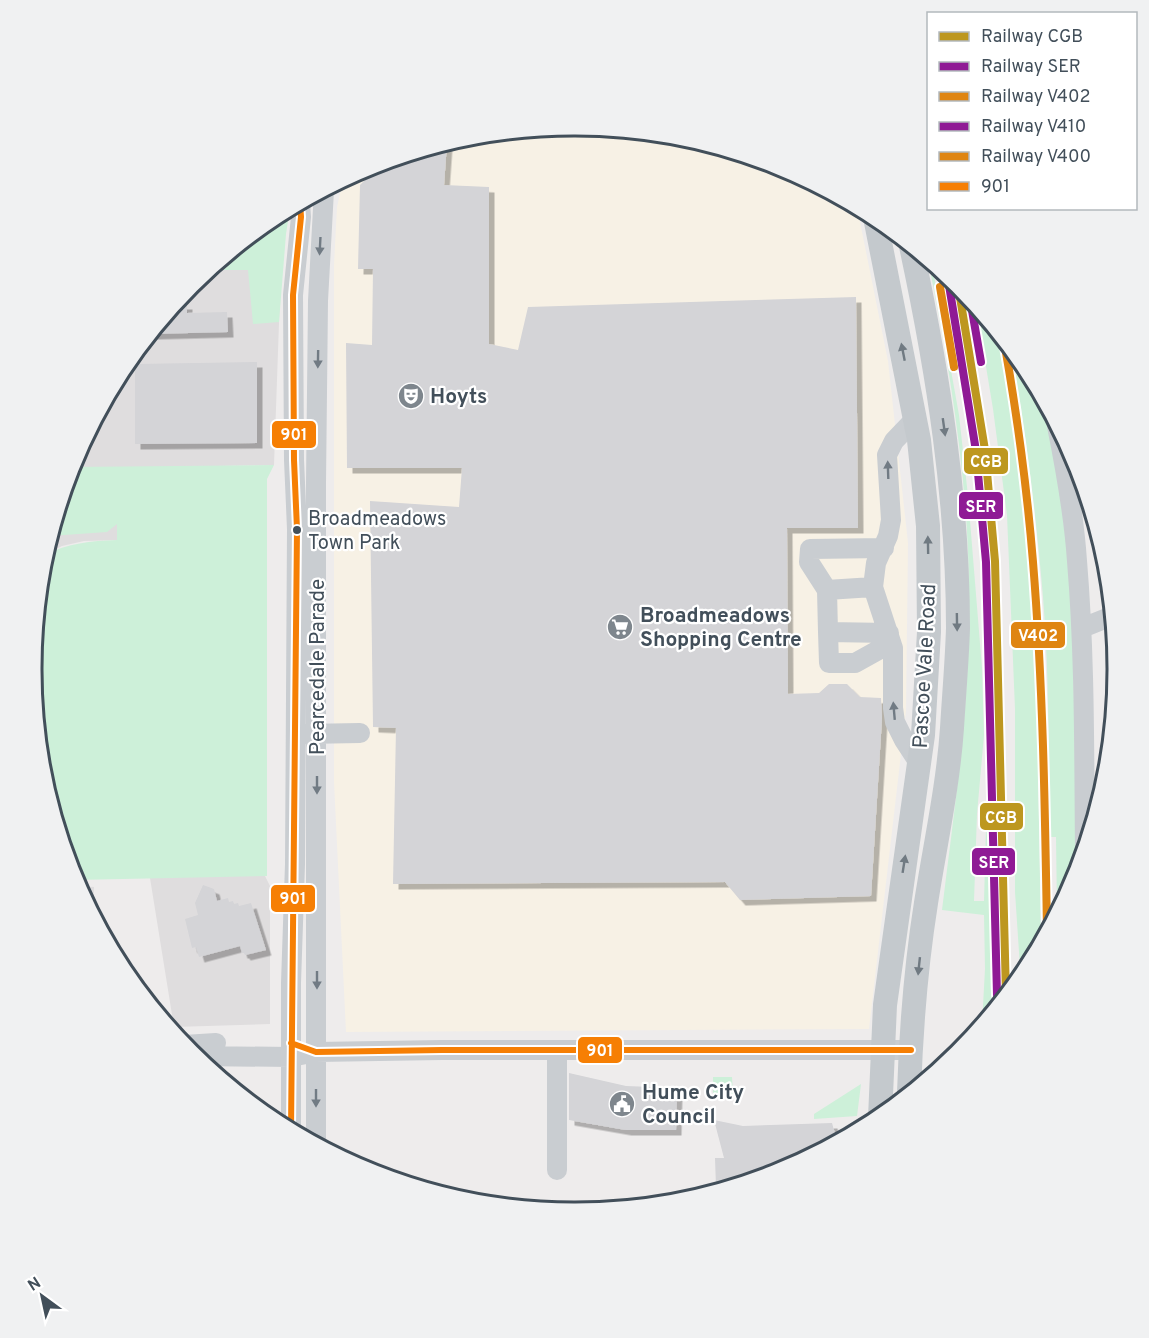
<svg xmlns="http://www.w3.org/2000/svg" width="1149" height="1338" viewBox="0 0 1149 1338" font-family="Overpass,sans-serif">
	<defs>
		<filter id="shadow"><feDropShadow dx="5.5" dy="5.5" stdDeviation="0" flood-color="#0004"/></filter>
	</defs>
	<rect width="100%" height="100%" fill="#eeecec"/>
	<path fill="#f7f1e5" d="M575,126l106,11 102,30 74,40 31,154 20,182 -2,168 -37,318 -523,3 -12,-250v-517l3,-58 6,-27 24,-13 102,-31z"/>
	<path fill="#dfddde" d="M273,217l9,21 -8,227 -155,3 -2,72 -33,1 -22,5 -18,9 29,-94 50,-94 68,-82z
		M264,874l6,12v138l-96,3 -24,-149z
		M78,886l16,1 -1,28z"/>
	<path fill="#cdf0d9" d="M290,208l-4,26 -7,88 -26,2 -5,-54h-39l64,-53z
		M928,260l4,4 27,151 9,81 14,172 2,67 -7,79 -3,87h10l2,-72 5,-60 5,-1 3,147 -6,1v19h4l-1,11h-4l2,63 -12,15 3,-55 -1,-54 -42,-5c13,-106 29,-213 27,-321 -1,-110 -19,-221 -41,-329z
		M976,306l21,26 20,117 13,114 7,135 4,244 -15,28v-3h-6l-5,-75v-183l-8,-194 -14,-106z
		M1011,350l15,18 18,33 12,62 16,123 5,287 -20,39 -1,-75h-5l-2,-8c0,-77 0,-155 -6,-232 -7,-82 -17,-166 -32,-247z
		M274,465l-7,14v397l-193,4 -32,-105 -10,-106 10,-106 2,-8c25,-12 46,-14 73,-15v-16l-10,8 -57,4 21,-69z
		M713,1077h19l1,17h-20z
		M861,1084l-4,32 -43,3v-5z"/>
	<path fill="#d4d4d7" filter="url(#shadow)" d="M447,143l-3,42 45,2v157l29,6 10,-43 328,-10 2,231h-71l1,166 31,-1 10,-9h18l13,13 21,1 1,20 -11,178 -131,4 -15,-18 -332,2 3,-156 -23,-1 -3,-226 89,6 3,-39h-115l-1,-125 26,2 1,-76h-15l2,-84 22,-22z
		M175,304h12v9l40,-1 1,20 -77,2z
		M257,362v81l-122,1v-80z
		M203,885l11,4 3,12 11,-3 1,4 4,-1 1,3 4,-1 1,3 12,-3 15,47 -21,5 -1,-2h-2l-2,-7 -41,11 -3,-10 -4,1 -7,-29 13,-4 -3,-12z
		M569,1073l57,13 51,2 -1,42h-50l-57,-10z
		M714,1120l29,6 89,-3 5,18 -55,30 -54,16h-12l-1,-29h9z"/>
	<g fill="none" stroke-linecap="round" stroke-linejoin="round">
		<path stroke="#c9cdd1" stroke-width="20" d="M915,419l-21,22 -7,14 4,65 -3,16 -12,27 -3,24 20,61v60l2,14 9,18 15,23
			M1057,426c9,45 17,90 20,135 8,96 7,192 8,288
			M827,590l-18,-28 1,-13 74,-1
			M1082,628l30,-12
			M828,632l-1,-42 46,-3
			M889,633l-61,-1 1,31h26l27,-15h11
			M305,734l55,-1
			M184,1045l32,-2
			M557,1051v119
			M195,1056l96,1 25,-5 126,-2h469
			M291,1130v-147l4,-119 2,-335 -3,-69 -1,-165 8,-78 -1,-14
			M316,1144v-661l2,-182 6,-111"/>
		<path stroke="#c4c9cd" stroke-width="24" d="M875,217l44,223 9,86 1,106 -6,103 -38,270 -5,113
			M909,1093c2,-63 7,-127 17,-190 9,-58 22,-116 26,-175 2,-33 5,-67 6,-100 0,-129 -20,-256 -47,-382"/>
		<g stroke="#fff" stroke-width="10">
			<path id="bus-1" d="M291,1043l25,9 126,-2h469
				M291,1130l6,-601 -3,-69 -1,-165 8,-78 -1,-14"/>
		</g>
		<use href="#bus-1" stroke="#f67f04" stroke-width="6"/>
		<g stroke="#fff" stroke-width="12">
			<path id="rail-1" d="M958,285l27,165 10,111 11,434"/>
		</g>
		<g stroke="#fff" stroke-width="12">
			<path id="rail-2" d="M949,285l27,166 10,111 11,433"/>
		</g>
		<g stroke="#fff" stroke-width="12">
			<path id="rail-3" d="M1004,341c13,73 23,147 29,221 10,123 12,246 14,369"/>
		</g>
		<g stroke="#fff" stroke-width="12">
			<path id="rail-4" d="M970,299l11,63"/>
		</g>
		<g stroke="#fff" stroke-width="12">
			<path id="rail-5" d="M940,287l14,80"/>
		</g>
		<use href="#rail-1" stroke="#bd971f" stroke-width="8"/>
		<use href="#rail-2" stroke="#8f1a95" stroke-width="8"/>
		<use href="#rail-3" stroke="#df8512" stroke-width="8"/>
		<use href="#rail-4" stroke="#8f1a95" stroke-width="8"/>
		<use href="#rail-5" stroke="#df8512" stroke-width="8"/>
	</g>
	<defs><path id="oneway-solid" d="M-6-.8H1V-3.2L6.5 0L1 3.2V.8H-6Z" transform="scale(1.5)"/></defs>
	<g fill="#717b84">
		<use href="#oneway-solid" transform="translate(320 246) rotate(93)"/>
		<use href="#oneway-solid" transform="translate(318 359) rotate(91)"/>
		<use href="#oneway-solid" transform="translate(888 470) rotate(-92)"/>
		<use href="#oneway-solid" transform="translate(894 711) rotate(-95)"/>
		<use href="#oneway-solid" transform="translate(317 785) rotate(90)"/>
		<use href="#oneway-solid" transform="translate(317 980) rotate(90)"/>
		<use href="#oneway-solid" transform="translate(316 1098) rotate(90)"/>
	</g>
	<g fill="#707a82">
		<use href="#oneway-solid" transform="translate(903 352) rotate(-101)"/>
		<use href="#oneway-solid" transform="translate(944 427) rotate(82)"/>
		<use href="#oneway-solid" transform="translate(928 545) rotate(-91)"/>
		<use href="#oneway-solid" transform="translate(957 622) rotate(89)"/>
		<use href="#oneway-solid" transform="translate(904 864) rotate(-81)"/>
		<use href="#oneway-solid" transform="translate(919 966) rotate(96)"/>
	</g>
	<defs>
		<g id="theatre-disc" transform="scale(1.35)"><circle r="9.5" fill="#7e868d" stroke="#fff"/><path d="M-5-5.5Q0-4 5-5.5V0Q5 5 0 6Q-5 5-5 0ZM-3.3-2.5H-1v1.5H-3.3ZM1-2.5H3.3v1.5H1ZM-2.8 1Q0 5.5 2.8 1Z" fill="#fff"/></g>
		<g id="supermarket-disc" transform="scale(1.35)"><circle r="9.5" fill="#7e868d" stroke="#fff"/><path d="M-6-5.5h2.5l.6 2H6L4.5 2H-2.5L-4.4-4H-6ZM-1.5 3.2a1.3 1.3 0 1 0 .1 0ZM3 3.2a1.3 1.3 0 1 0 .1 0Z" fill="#fff"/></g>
		<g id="civic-disc" transform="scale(1.35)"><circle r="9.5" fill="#7e868d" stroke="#fff"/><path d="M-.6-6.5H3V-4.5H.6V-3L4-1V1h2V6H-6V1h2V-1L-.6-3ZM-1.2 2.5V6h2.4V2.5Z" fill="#fff"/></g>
	</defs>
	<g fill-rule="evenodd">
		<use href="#theatre-disc" x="411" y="396"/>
		<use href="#supermarket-disc" x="620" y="627"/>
		<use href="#civic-disc" x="622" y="1104"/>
	</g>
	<circle fill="#424f5a" stroke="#fff" stroke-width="2" cx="297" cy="530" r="5"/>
	<g text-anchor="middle" stroke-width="4.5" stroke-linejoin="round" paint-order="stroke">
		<g font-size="20" fill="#424f5a" stroke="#fff" text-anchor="start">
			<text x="308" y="525">Broadmeadows<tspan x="308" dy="24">Town Park</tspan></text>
		</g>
		<g font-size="21" font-weight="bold" fill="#424f5a" stroke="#fff" text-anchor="start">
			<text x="430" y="403">Hoyts</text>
			<text x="640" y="622">Broadmeadows<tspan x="640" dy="24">Shopping Centre</tspan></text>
			<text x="642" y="1099">Hume City<tspan x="642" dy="24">Council</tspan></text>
		</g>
		<g font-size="21" fill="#424f5a" stroke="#fff">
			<text transform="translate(924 666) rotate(-87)" y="7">Pascoe Vale Road</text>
			<text transform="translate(317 667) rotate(-90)" y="7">Pearcedale Parade</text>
		</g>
	</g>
	<path d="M0 0H1149V1338H0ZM574 136H575A532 532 0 0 1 1107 668V670A532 532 0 0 1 575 1202H574A532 532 0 0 1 42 670V668A532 532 0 0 1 574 136Z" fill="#f0f1f2" fill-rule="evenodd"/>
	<path fill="none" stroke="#424f5a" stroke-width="3" d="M574 136H575A532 532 0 0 1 1107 668V670A532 532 0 0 1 575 1202H574A532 532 0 0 1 42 670V668A532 532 0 0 1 574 136Z"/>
	<g stroke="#fff" stroke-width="2">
		<rect x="271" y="420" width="46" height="29" rx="6" fill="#f67f04"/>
		<rect x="963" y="447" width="46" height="28" rx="6" fill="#bd971f"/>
		<rect x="958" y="491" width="46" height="29" rx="6" fill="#8f1a95"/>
		<rect x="1010" y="621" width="56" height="28" rx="6" fill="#df8512"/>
		<rect x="979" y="802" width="45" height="29" rx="6" fill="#bd971f"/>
		<rect x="971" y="847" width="45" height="29" rx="6" fill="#8f1a95"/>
		<rect x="270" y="884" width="46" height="29" rx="6" fill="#f67f04"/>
		<rect x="577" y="1036" width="46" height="28" rx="6" fill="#f67f04"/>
	</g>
	<g font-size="16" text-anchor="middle" font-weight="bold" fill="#fff">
		<text x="294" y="440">901</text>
		<text x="986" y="467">CGB</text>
		<text x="981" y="512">SER</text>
		<text x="1038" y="641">V402</text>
		<text x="1001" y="823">CGB</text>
		<text x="994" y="868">SER</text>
		<text x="293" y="904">901</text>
		<text x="600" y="1056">901</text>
	</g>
	<rect x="927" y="12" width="210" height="198" fill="#ffffff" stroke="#b3b9bd" stroke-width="1.5"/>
	<rect x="939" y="32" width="30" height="9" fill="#bd971f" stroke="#b3b9bd" stroke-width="1.5"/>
	<text x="981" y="42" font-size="18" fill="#424f5a">Railway CGB</text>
	<rect x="939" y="62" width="30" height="9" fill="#8f1a95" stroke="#b3b9bd" stroke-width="1.5"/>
	<text x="981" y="72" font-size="18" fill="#424f5a">Railway SER</text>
	<rect x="939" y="92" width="30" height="9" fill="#df8512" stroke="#b3b9bd" stroke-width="1.5"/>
	<text x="981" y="102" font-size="18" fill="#424f5a">Railway V402</text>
	<rect x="939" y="122" width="30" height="9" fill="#8f1a95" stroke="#b3b9bd" stroke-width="1.5"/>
	<text x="981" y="132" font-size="18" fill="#424f5a">Railway V410</text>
	<rect x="939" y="152" width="30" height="9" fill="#df8512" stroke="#b3b9bd" stroke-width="1.5"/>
	<text x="981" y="162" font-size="18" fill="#424f5a">Railway V400</text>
	<rect x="939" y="182" width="30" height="9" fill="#f67f04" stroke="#b3b9bd" stroke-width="1.5"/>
	<text x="981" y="192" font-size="18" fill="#424f5a">901</text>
	<g transform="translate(42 1296) rotate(327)" stroke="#ffffff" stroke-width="4.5" paint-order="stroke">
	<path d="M0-4.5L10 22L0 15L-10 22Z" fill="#424f5a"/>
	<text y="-9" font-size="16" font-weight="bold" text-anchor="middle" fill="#424f5a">N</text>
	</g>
</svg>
